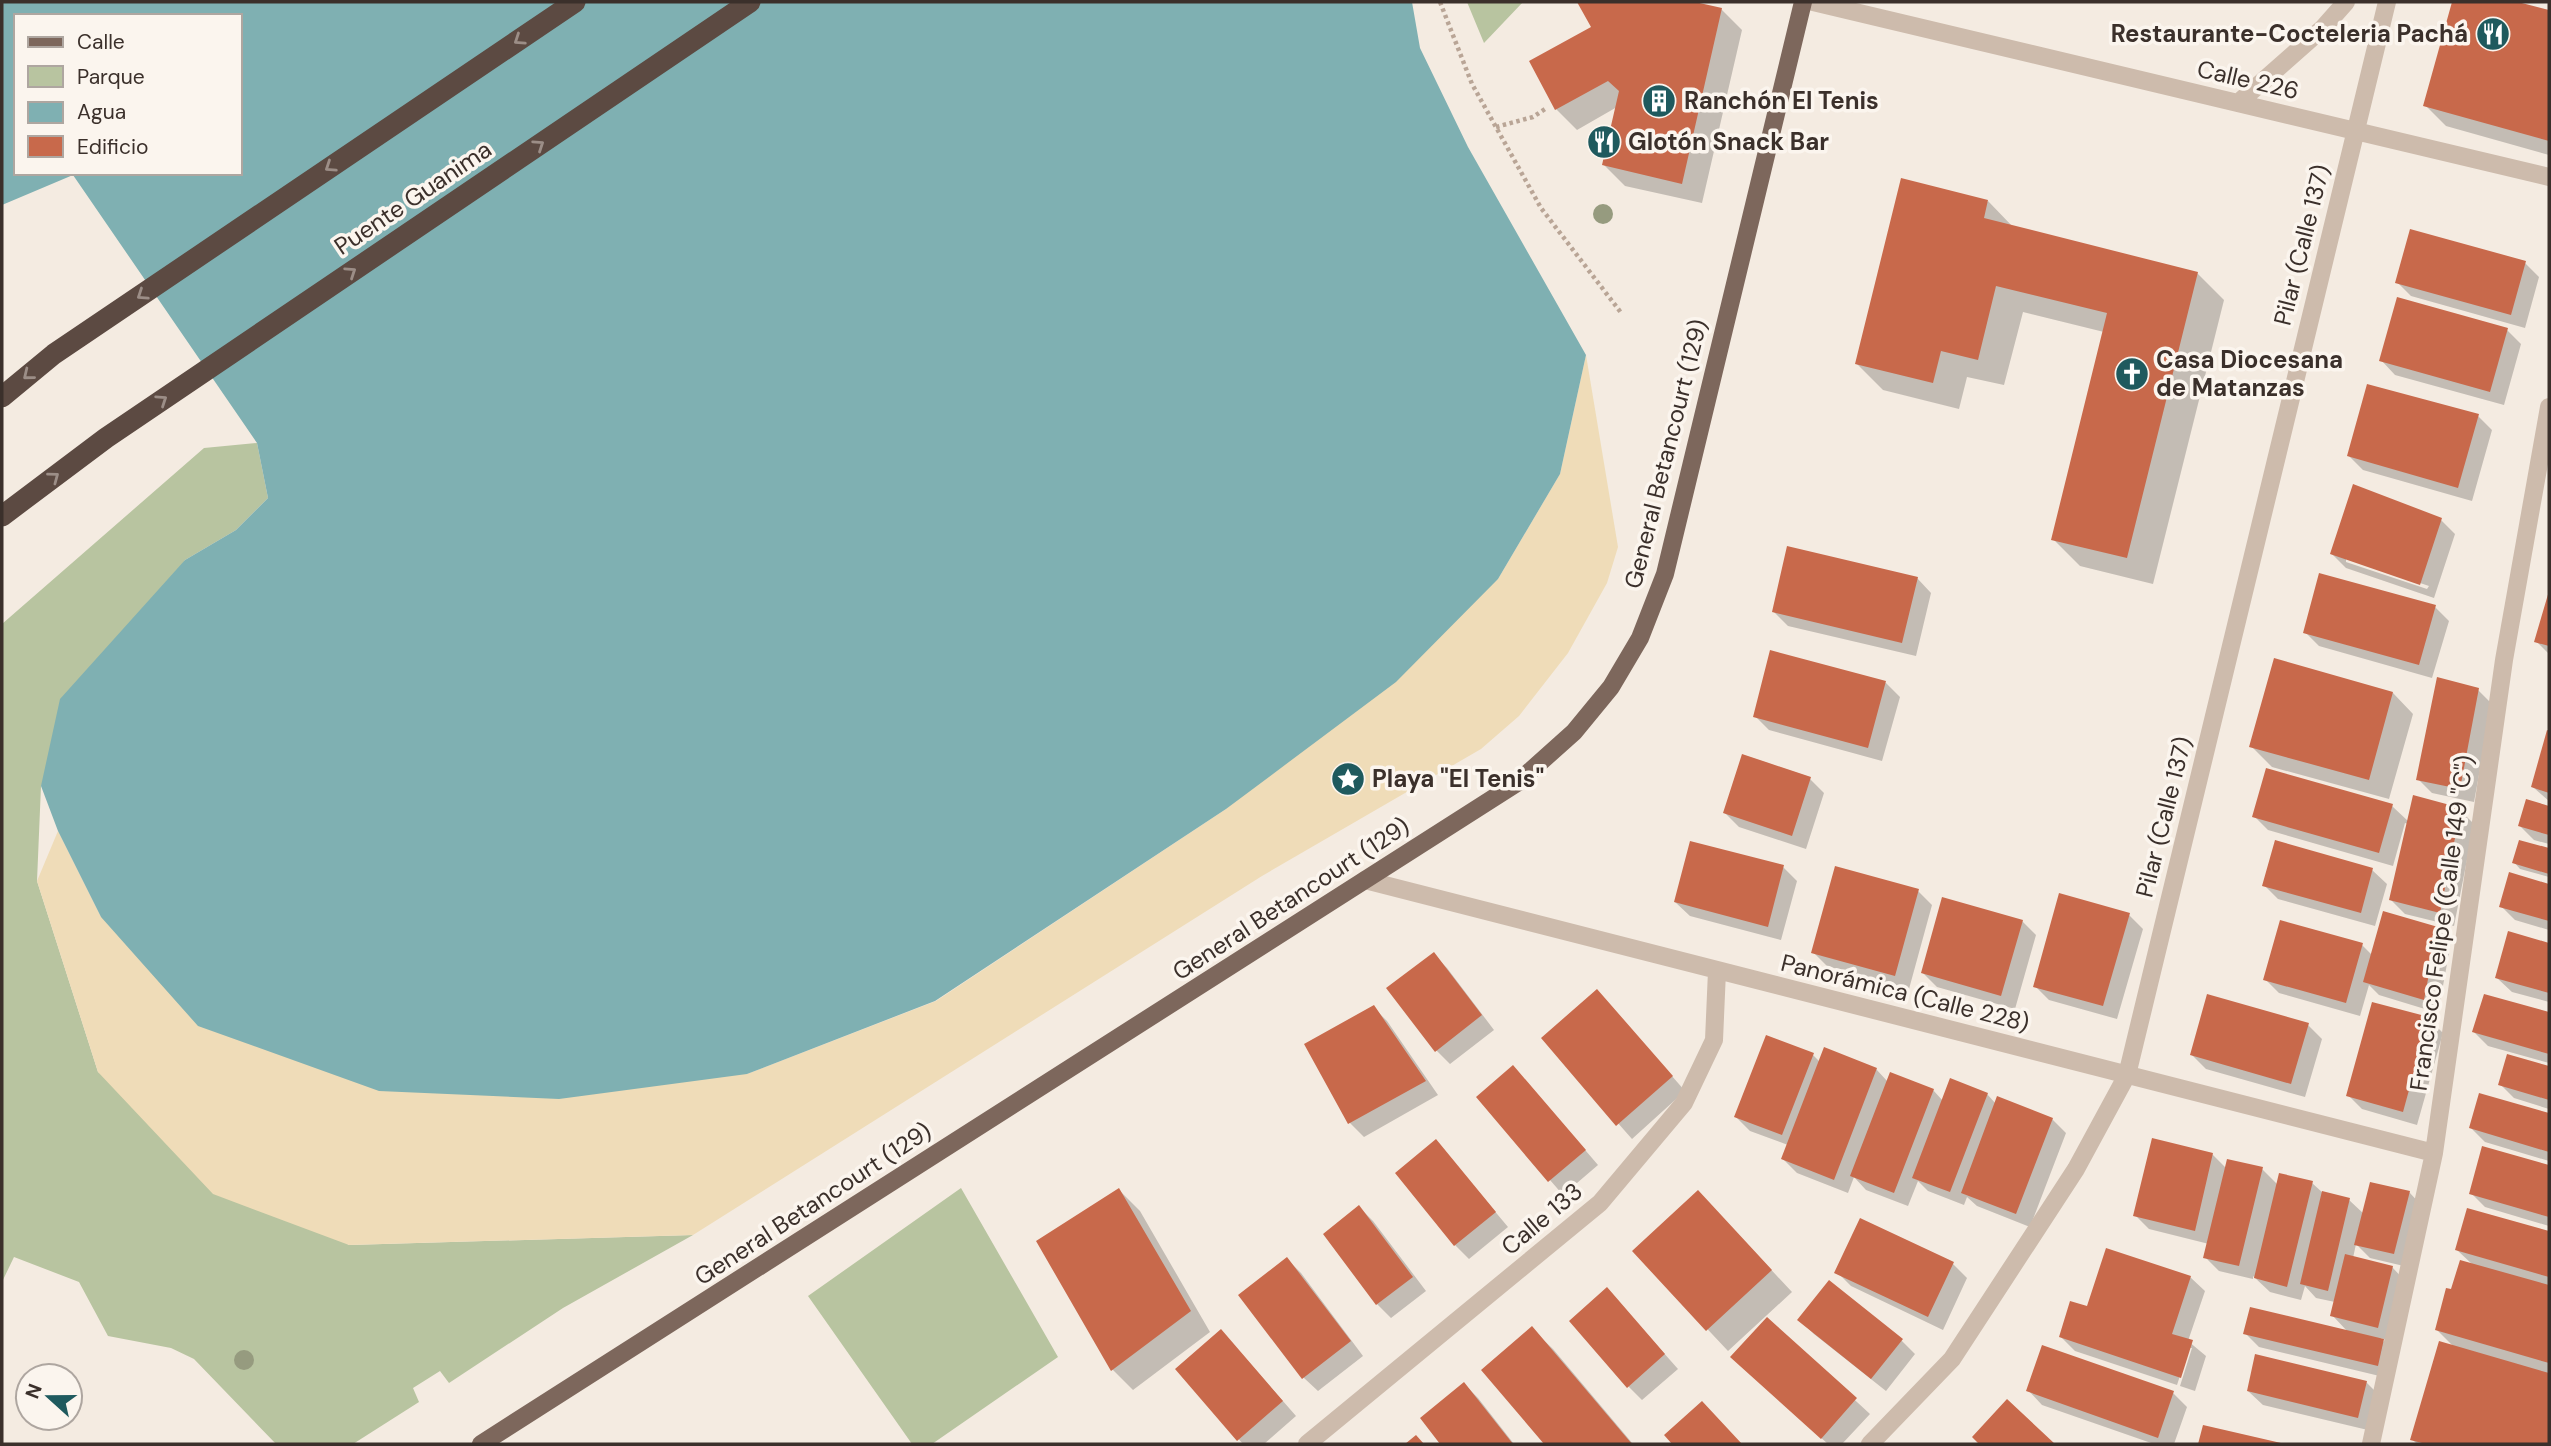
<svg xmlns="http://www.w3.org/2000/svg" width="2551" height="1446" viewBox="0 0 2551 1446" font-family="'DM Sans',sans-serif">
	<rect width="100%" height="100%" fill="#f4ebe1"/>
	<path fill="#b8c4a0" d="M1467,2h56l-39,41z
		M257,443l11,55 -32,32 -51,30 -144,226 -4,95 61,191 251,173 344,-10 -130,73 -114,75 -9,-12 -27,17 6,14 -66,42h-77l-82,-85 -23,-11 -63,-12 -29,-54 -65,-25 -12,25v-658l202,-176z
		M961,1188l97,169 -126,87h-20l-104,-148z"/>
	<path fill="#efdcb8" d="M1586,355l32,192 -11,36 -39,70 -49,63 -38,33 -219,127 -569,359 -344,10 -136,-51 -115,-122 -61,-191 21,-50 43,86 646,157 189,-73 290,-192 272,-230 62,-105z"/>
	<path fill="#7fb0b2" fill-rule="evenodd" d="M2,2h1410l8,46 48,99 118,208 -26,119 -62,105 -102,103 -170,127 -291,192 -188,73 -188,25 -180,-8 -181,-65 -97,-109 -43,-86 -17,-45 19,-87 125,-139 51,-30 32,-32 -11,-55 -184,-268 -71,30zM16,16h224v157h-224z"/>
	<path fill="#0003" fill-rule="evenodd" d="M1579,2h110l32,7 21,21 -40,173 -77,-17 -21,-21 13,-58 -40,23 -21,-21 38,-81z
		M2453,2h59l37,10v143l-103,-29 -21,-21z
		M1988,201l26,27 183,45 27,27 -71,284 -73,-18 -27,-27 51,-207 -81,-20 -19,73 -37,-8 -8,32 -76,-19 -26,-26z
		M2525,263l14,14 -14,51 -114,-32 -14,-14z
		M2507,330l14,14 -17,61 -109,-30 -14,-15z
		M2478,416l14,14 -20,71 -109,-31 -14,-14z
		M2441,520l14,14 -21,64 -88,-30 -14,-14zM2346,558l83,28 -2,3 -81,-27z
		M1917,578l14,15 -15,63 -128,-30 -14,-14z
		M2549,595v59l-13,-13z
		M2435,607l14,14 -17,57 -113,-32 -14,-14z
		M1772,652l114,31 14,14 -18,64 -113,-31 -14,-14z
		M2478,690l14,14 -18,98 -42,-9 -14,-14z
		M2393,693l20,21 -24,85 -117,-32 -21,-21z
		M2548,732l1,1v68l-16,-14z
		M1810,779l14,14 -18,56 -67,-22 -14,-14z
		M2527,801l22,7v36l-15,-4 -14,-14z
		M2392,806l17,16 51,-12 14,14 -20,102 -49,-12 -14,-14 17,-76 -3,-1 -12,43 -125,-36 -14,-14z
		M2520,842l29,8v27l-29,-8 -6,-7z
		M1783,867l14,14 -16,59 -91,-24 -15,-14z
		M2372,870l15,14 -12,42 -97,-27 -14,-14z
		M2510,875l39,11v44l-34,-10 -14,-14z
		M1918,891l14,14 -23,84 -82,-23 -14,-14z
		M2129,915l14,14 -26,90 -68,-19 -14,-14z
		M2022,921l14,14 -21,74 -78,-22 -14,-14z
		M2437,928l14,14 -13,71 -59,-18 -10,-10 -9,31 -81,-23 -14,-14 97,-34 10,10z
		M2510,934l39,11v57l-37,-10 -15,-14z
		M1433,954l14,14 47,62 -44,34 -14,-14z
		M2485,996l64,18v49l-61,-17 -14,-14z
		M2374,1004l55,15 14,14 -26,92 -55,-16 -14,-14z
		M1610,1005l75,86 -53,48 -89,-101z
		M1373,1007l14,14 51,74 -74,42 -14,-14 -44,-78z
		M2308,1025l14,14 -17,58 -99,-28 -14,-14z
		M1813,1055l7,7 56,7 12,13 45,8 10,11 44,-7 9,10 56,15 14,14 -36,94 -53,-21 -10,-9 -3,8 -36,-14 -10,-10 -10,25 -42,-16 -12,-13 -6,16 -51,-20 -14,-14 5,-14 -38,-14 -14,-14z
		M2508,1056l41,12v41l-35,-11 -14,-14z
		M1526,1081l72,84 -35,30 -85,-98z
		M2481,1095l68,20v46l-64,-19 -14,-14z
		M1436,1141l72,86 -39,32 -14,-14z
		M2483,1148l66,19v59l-64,-19 -14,-14z
		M2212,1154l15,15h35l16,16 34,-2 11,10 26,7 15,14 45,-22 14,15 -15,60 -38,-9 -14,-14 -3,14 39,9 14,15 -14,59 -12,-3 17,17 -5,24 -133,-32 -14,-14 103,-1 -16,-17 3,-13 -19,-4 -11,-12 -4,14 -31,-8 -17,-16v3l-34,-8 -14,-14 4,-13 -60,-15 -14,-14z
		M1119,1190l21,21 70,121 -77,58 -21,-21z
		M1359,1207l14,14 53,70 -35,27 -14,-14z
		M2469,1210l80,23v211h-132l-5,-5 43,-91 -19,-19 16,-38 21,-26 -16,-15z
		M1718,1213l74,79 -64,59 -94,-100z
		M1861,1220l92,44 14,14 -24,52 -92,-44 -14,-14z
		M1287,1259l14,14 62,83 -45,35 -14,-13z
		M2190,1277l15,14 -17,50 18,15 -11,35 -15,-5 12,-38h-3l-12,37 -102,-34 -14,-14 27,-29z
		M1607,1289l71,80 -36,31 -14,-14z
		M1767,1319l103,95 -28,30h-14l-81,-73z
		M1800,1320l101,20 14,14 -29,37 -72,-57z
		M1532,1329l21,20 80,95h-87l-63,-74z
		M1234,1345l62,71 -32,28h-21l-65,-74z
		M2366,1382l14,14 -8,35 -109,-26 -15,-14z
		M1464,1384l14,14 36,46h-72l-20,-25z
		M2028,1390l145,3 14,14 -13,37h-20l-112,-39z"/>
	<path fill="#c8694b" d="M1577,2h118l27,6 -40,176 -80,-19 17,-74 -11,-10 -53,29 -26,-49 62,-34z
		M2452,2h66l31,8v131l-126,-35z
		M1901,178l87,22 -4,18 214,54 -71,286 -76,-18 56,-227 -111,-27 -18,74 -37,-9 -8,32 -78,-19z
		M2410,229l116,32 -15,54 -116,-32z
		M2397,297l111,31 -18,64 -111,-31z
		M2367,384l112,30 -21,74 -111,-32z
		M2353,484l89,34 -22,67 -90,-31z
		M1787,546l131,31 -16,66 -130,-31z
		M2319,573l117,32 -17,60 -116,-32z
		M2549,591v55l-15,-4z
		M1770,650l116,31 -18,67 -115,-31z
		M2274,658l119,34 -24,88 -120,-33z
		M2437,677l42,11 -19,101 -44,-9z
		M2547,730l2,1v62l-18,-6z
		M1742,754l69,23 -19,59 -69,-23z
		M2266,768l127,36 -14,49 -127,-36z
		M2413,795l48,13 -21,105 -51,-13z
		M2526,799l23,7v29l-31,-9z
		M2275,840l98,28 -12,45 -99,-27z
		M2519,840l30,8v26l-37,-11z
		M1690,841l94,24 -16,62 -94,-25z
		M1835,866l84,23 -24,87 -84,-23z
		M2509,872l40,12v37l-50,-14z
		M2059,893l71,20 -27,93 -70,-19z
		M1942,897l81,23 -22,76 -80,-23z
		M2383,911l55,16 -14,73 -61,-18z
		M2280,920l83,23 -17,60 -83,-23z
		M2508,931l41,12v50l-54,-15z
		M1434,952l48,63 -47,37 -49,-64z
		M1597,989l76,87 -57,50 -75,-88z
		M2207,994l102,29 -18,61 -101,-29z
		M2484,994l65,18v42l-77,-22z
		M2372,1002l57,15 -26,95 -57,-16z
		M1374,1005l52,76 -78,43 -44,-80z
		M1766,1035l48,18 -32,82 -48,-18z
		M1824,1047l53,21 -43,112 -53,-21z
		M2507,1054l42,12v34l-51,-15z
		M1513,1065l73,85 -38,32 -72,-85z
		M1890,1072l44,17 -40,104 -44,-17z
		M1950,1078l38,15 -38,99 -38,-14z
		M2479,1093l70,20v39l-80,-24z
		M1997,1096l56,22 -37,96 -55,-21z
		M2152,1138l61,15 -18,78 -62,-15z
		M1436,1139l60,73 -42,34 -59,-73z
		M2482,1146l67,19v52l-80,-23z
		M2227,1159l36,8 -24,99 -36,-8z
		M2279,1173l34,8 -26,106 -33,-9z
		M2370,1182l40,9 -16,63 -40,-9z
		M1119,1188l72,123 -80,60 -75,-130z
		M1698,1190l74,80 -66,61 -74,-80z
		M2322,1191l28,7 -22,93 -28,-7z
		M1359,1205l54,72 -37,28 -53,-71z
		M2467,1208l82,23v46l-94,-27z
		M1860,1218l94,44 -26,55 -94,-44z
		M2106,1248l85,28 -19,58 21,6 -12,38 -122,-41 11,-36 17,5z
		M2345,1254l48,12 -15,62 -48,-12z
		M1287,1257l64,84 -49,38 -64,-84z
		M2460,1260l89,25v78l-114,-33 11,-42 5,1z
		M1829,1280l74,59 -32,40 -74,-59z
		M1607,1287l58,67 -38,34 -58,-67z
		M2250,1307l134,32 -6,27 -135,-32z
		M1767,1317l90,81 -36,41 -91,-82z
		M1532,1326l100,118h-88l-63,-74z
		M1221,1329l62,72 -46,40 -62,-72z
		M2439,1341l110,32v71h-123l-16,-4z
		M2042,1345l132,46 -16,47 -132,-47z
		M2255,1354l112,27 -9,37 -111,-27z
		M1464,1382l49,62h-73l-20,-26z
		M2007,1399l48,45h-76l-7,-7z
		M1702,1401l40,43h-70l-8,-9z
		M2203,1425l78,18v1h-83z
		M1416,1435l8,9h-19z"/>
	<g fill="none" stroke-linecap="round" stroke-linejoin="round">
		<path stroke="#b9a596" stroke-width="4.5" stroke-dasharray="3.5 3.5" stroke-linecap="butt" d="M1440,2l32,82 69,124 81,106
			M1496,127l37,-10 12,-8"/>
		<path stroke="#cdbbac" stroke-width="18" d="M1813,2l736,175
			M2238,103l85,-75 23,-26
			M1365,880l1069,273
			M1307,1444l293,-241 84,-100 30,-63 3,-69
			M1870,1444l82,-85 124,-190 51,-94 260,-1073
			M2371,1444l63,-291 70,-493 45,-253"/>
		<path stroke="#7d675c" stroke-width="18" d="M481,1444l1036,-661 57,-51 37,-45 29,-49 25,-64 138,-572"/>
		<path stroke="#5c4a42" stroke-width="21" d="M2,397l52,-43 521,-352
			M2,516l104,-78 644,-436"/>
	</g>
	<g fill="#969b7f">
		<circle cx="1603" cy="214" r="10"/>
		<circle cx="244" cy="1360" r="10"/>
	</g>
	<defs><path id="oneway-chevron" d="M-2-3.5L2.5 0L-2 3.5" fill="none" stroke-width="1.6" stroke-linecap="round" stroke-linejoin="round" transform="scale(1.75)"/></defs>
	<g stroke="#9c8e87">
		<use href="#oneway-chevron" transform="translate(519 40) rotate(146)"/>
		<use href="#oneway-chevron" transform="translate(539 145) rotate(-34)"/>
		<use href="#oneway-chevron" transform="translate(330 167) rotate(146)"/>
		<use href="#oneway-chevron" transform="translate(351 272) rotate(-34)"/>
		<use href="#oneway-chevron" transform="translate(142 295) rotate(146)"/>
		<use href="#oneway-chevron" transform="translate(28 375) rotate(141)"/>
		<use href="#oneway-chevron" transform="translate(162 400) rotate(-34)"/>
		<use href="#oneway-chevron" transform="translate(54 477) rotate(-37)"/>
	</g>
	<defs>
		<g id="restaurant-disc" transform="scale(1.75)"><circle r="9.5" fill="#1f5a5e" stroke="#fbf5ee"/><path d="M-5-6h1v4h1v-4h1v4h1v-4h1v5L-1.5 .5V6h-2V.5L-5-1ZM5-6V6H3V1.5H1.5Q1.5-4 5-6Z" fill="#fff"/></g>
		<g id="building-disc" transform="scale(1.75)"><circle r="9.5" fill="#1f5a5e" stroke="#fbf5ee"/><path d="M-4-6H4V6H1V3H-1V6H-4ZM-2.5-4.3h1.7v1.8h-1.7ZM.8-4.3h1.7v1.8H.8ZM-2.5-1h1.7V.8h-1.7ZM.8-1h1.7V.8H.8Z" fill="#fff"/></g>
		<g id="church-disc" transform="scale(1.75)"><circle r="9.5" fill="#1f5a5e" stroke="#fbf5ee"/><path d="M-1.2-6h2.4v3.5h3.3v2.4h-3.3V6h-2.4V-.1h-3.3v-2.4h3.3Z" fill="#fff"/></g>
		<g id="sight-disc" transform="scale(1.75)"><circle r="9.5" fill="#1f5a5e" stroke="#fbf5ee"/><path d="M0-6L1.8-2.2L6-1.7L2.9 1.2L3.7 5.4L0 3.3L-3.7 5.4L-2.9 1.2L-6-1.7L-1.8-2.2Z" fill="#fff"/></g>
	</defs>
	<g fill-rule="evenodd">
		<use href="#restaurant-disc" x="2493" y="34"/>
		<use href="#building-disc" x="1659" y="101"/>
		<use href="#restaurant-disc" x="1604" y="142"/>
		<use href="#church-disc" x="2132" y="374"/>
		<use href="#sight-disc" x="1348" y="779"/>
	</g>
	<g text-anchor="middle" stroke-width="7" stroke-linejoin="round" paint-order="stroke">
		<g font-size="24" font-weight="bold" fill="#3b302b" stroke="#fbf5ee" text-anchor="start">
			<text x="2468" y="42" text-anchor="end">Restaurante-Cocteleria Pachá</text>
			<text x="1684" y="109">Ranchón El Tenis</text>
			<text x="1628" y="150">Glotón Snack Bar</text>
			<text x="2156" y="368">Casa Diocesana<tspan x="2156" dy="28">de Matanzas</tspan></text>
			<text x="1372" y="787">Playa "El Tenis"</text>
		</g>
		<g font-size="24" fill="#3b302b" stroke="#fbf5ee">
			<text transform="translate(2248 80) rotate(13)" y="8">Calle 226</text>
			<text transform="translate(413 198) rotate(-34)" y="8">Puente Guanima</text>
			<text transform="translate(2302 245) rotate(-76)" y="8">Pilar (Calle 137)</text>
			<text transform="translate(1666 454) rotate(-76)" y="8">General Betancourt (129)</text>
			<text transform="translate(2164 817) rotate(-76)" y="8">Pilar (Calle 137)</text>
			<text transform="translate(1291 899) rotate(-33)" y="8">General Betancourt (129)</text>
			<text transform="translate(2442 923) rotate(-82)" y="8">Francisco Felipe (Calle 149 "C")</text>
			<text transform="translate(1905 993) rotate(14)" y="8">Panorámica (Calle 228)</text>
			<text transform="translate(813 1204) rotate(-33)" y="8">General Betancourt (129)</text>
			<text transform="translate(1542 1219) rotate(-40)" y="8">Calle 133</text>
		</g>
	</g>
	<rect width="2551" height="1446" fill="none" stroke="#3b302b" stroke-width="7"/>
	<rect x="14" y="14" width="228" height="161" fill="#fbf5ee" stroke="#aea6a0" stroke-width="2"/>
	<rect x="28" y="37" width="35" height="10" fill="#7d675c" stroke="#aea6a0" stroke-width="2"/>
	<text x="77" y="49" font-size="21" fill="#3b302b">Calle</text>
	<rect x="28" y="66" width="35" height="21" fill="#b8c4a0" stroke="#aea6a0" stroke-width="2"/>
	<text x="77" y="84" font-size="21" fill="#3b302b">Parque</text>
	<rect x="28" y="102" width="35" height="21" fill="#7fb0b2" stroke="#aea6a0" stroke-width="2"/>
	<text x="77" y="119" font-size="21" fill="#3b302b">Agua</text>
	<rect x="28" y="136" width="35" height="21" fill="#c8694b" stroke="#aea6a0" stroke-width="2"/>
	<text x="77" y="154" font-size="21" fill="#3b302b">Edificio</text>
	<g transform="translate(49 1397) rotate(291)"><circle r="33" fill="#fbf5ee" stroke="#aea6a0" stroke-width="2"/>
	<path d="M0-5L12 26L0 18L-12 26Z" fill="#1f5a5e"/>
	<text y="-10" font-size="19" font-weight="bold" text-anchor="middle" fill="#3b302b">N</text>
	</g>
</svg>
